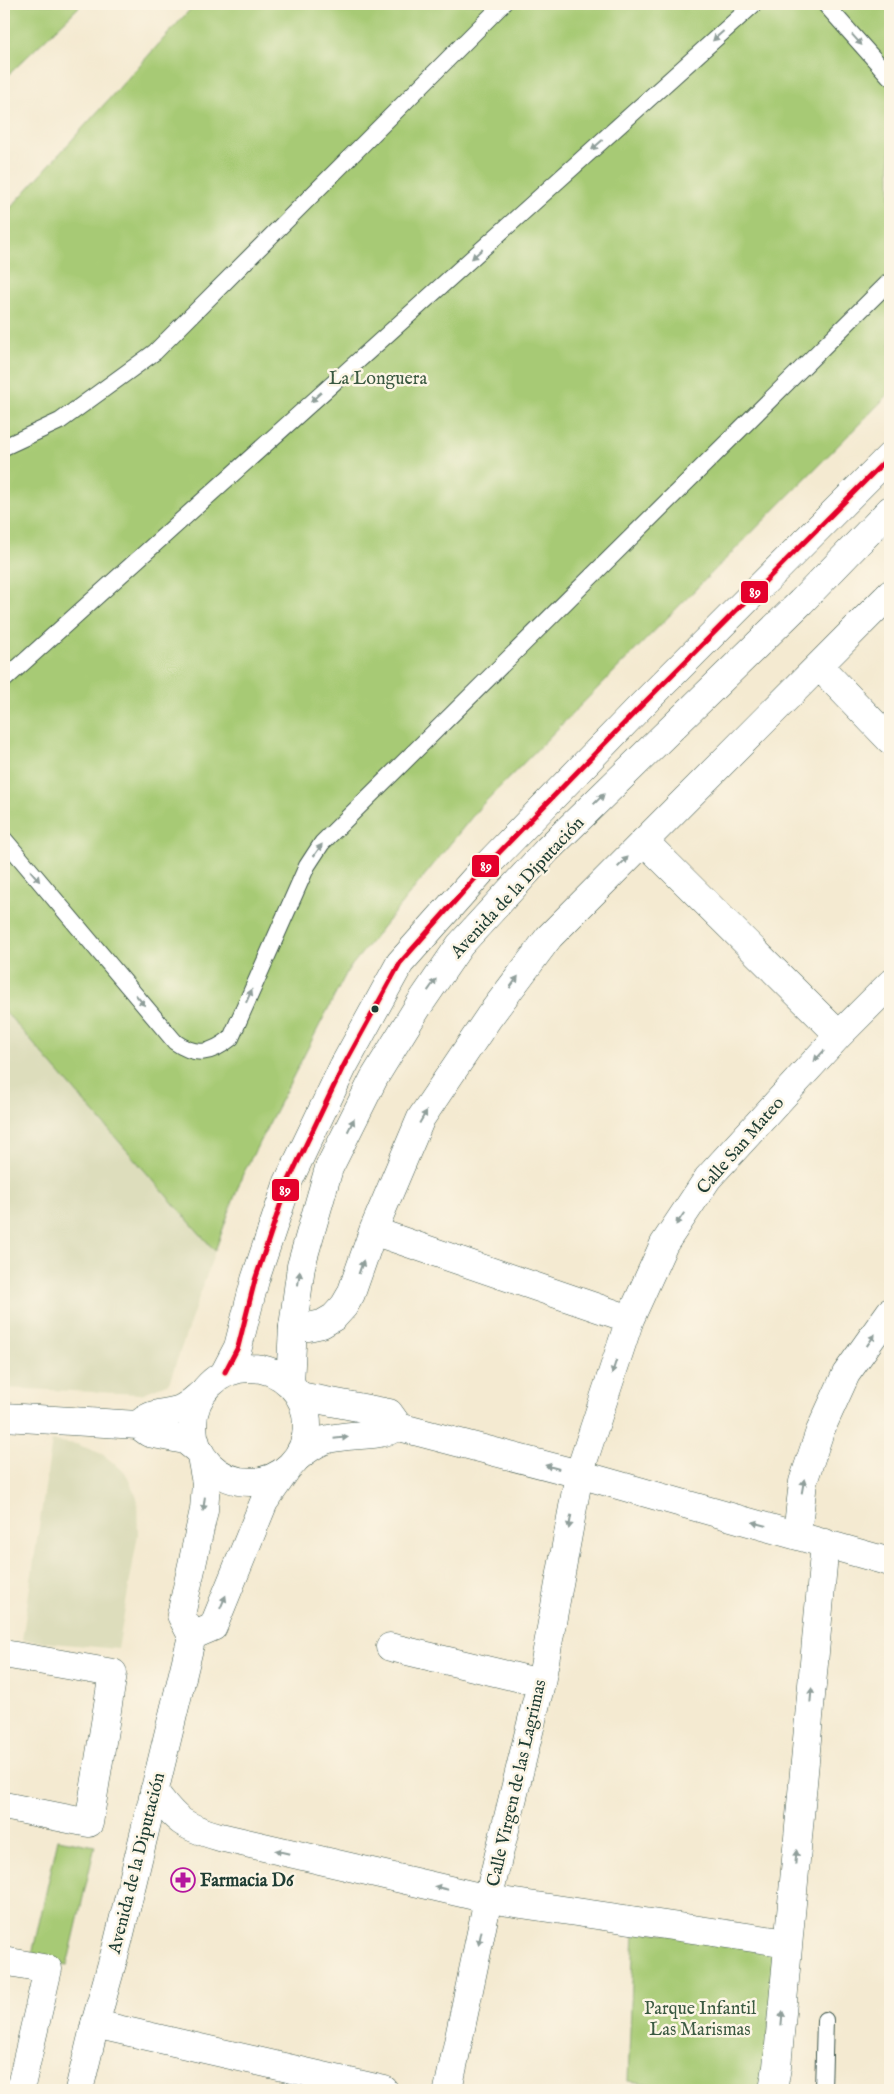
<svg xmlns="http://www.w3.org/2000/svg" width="894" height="2094" viewBox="0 0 894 2094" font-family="'IM FELL English',serif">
	<rect width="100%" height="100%" fill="#fcf5e5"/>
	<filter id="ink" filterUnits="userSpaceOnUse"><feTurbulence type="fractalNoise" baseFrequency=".02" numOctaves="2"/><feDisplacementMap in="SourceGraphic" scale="10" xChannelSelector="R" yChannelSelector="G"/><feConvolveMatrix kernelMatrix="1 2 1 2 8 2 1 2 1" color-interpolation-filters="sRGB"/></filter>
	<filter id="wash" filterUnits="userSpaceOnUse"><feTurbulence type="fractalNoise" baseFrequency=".0096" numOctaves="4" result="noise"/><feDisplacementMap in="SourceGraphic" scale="20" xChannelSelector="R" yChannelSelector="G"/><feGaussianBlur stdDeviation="1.12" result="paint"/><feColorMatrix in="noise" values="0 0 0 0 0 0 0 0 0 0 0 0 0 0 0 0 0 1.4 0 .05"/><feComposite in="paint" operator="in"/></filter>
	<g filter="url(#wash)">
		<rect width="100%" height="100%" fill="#f4ead1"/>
		<path fill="#ddddbc" d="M4,1010l211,241 -46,132 -28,11 -137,-6z
			M52,1441l24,3 26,10 23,18 12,26 1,36 -20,115 -96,-9z"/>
		<path fill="#a7ca74" stroke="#638454" d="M4,4h78l-78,75z
			M195,4h695v389l-410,414 -132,163 -106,206 -27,75 -211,-241v-795z
			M58,1839l37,7 -28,120 -36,-7z
			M634,1931l143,11 -14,148h-68l-67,-9z"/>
	</g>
	<g filter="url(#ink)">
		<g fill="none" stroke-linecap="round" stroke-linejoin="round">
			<g stroke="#3f574c" stroke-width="18">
				<path id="lane" d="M825,4l65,73
					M4,447l56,-26 95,-69 348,-348
					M4,680l750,-676
					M4,839l171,203c21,15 36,12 56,-4l76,-172 15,-23 568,-562
					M823,2090l2,-70"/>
			</g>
			<g stroke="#3f574c" stroke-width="29">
				<path id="street" d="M819,666l71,74
					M644,841l195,194
					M373,1231l257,88
					M293,1327h15l14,-3 12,-7 10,-11 7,-12 22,-63 48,-113 68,-101 60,-80 341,-343
					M300,1396l89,17 10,14 180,47 311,88
					M4,1417l134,8 11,8 36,7 14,11
					M138,1425c15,-14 23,-10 40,-15 9,-3 16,-10 23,-16
					M298,1457c8,-7 16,-13 27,-17 24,-7 51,-2 74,-13
					M797,1535l6,-53 17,-51 26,-57 44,-62
					M390,1647l151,36
					M4,1654l109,19 -24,150 -85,-17
					M154,1791c22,30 30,36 66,46l268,62 300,44
					M4,1961l44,8 -28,121
					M95,2024l289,66
					M448,2090l40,-191 53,-216 38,-209 51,-155 34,-75 44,-66 131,-143 51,-51
					M773,2090l4,-23 48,-524"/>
			</g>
			<g stroke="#3f574c" stroke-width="29">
				<path id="secondary" d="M193 1425a57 57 0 1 1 114 0a57 57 0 1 1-114 0Z
					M225,1372l13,-25 17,-67 33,-98 55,-115 57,-104 87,-98 154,-159 249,-250
					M290,1383l3,-56 8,-61 28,-98 45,-90 45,-73 41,-60 88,-96 253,-247 89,-92
					M192,1636l21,-9 51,-125 23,-33
					M79,2090l16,-66 23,-82 74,-306 -11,-21 23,-105 2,-27 -5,-27"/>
			</g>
			<use href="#lane" stroke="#fff" stroke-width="16"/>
			<use href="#street" stroke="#fff" stroke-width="28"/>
			<use href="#secondary" stroke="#fff" stroke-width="28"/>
			<g stroke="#fcf5e5" stroke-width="9">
				<path id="bus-1" d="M225,1372l13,-25 17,-67 33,-98 55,-115 57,-104 87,-98 154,-159 249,-250"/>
			</g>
			<use href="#bus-1" stroke="#e4002b" stroke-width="5"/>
		</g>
		<defs><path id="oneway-solid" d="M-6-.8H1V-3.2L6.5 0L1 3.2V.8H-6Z" transform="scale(1.25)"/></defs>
		<g fill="#8f9e9a">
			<use href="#oneway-solid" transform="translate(718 36) rotate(138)"/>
			<use href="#oneway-solid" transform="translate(857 40) rotate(48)"/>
			<use href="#oneway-solid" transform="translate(597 145) rotate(138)"/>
			<use href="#oneway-solid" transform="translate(477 254) rotate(138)"/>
			<use href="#oneway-solid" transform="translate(316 397) rotate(138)"/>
			<use href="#oneway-solid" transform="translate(599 799) rotate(-44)"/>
			<use href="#oneway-solid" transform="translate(318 850) rotate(-55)"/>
			<use href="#oneway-solid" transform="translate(623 862) rotate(-45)"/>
			<use href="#oneway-solid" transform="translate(35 876) rotate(50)"/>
			<use href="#oneway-solid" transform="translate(514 982) rotate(-54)"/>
			<use href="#oneway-solid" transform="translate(432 985) rotate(-55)"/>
			<use href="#oneway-solid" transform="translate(249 996) rotate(-66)"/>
			<use href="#oneway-solid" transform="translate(140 1000) rotate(50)"/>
			<use href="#oneway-solid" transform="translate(819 1056) rotate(133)"/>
			<use href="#oneway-solid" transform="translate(423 1117) rotate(-60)"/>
			<use href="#oneway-solid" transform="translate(351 1125) rotate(-64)"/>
			<use href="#oneway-solid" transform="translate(680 1219) rotate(124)"/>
			<use href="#oneway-solid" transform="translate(361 1267) rotate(-71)"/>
			<use href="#oneway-solid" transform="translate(299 1278) rotate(-82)"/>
			<use href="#oneway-solid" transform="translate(871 1340) rotate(-55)"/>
			<use href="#oneway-solid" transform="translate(614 1367) rotate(108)"/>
			<use href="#oneway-solid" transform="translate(341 1438) rotate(-6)"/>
			<use href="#oneway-solid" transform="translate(552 1467) rotate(-165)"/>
			<use href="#oneway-solid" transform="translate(803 1486) rotate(-80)"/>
			<use href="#oneway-solid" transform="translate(204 1504) rotate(97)"/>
			<use href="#oneway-solid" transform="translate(570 1522) rotate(100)"/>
			<use href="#oneway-solid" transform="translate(759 1524) rotate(-165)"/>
			<use href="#oneway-solid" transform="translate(223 1602) rotate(-67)"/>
			<use href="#oneway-solid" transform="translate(811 1695) rotate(-85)"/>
			<use href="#oneway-solid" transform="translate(282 1852) rotate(-167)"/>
			<use href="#oneway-solid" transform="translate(796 1857) rotate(-85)"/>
			<use href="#oneway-solid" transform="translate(441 1888) rotate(-167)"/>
			<use href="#oneway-solid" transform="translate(480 1938) rotate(102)"/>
			<use href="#oneway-solid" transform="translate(782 2018) rotate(-85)"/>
		</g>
	</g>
	<defs>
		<g id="pharmacy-ring" transform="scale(1.25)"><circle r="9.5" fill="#fcf5e5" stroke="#b5179e" stroke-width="1.5"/><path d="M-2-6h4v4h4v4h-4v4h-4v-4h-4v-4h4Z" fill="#b5179e"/></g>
	</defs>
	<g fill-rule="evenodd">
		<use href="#pharmacy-ring" x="183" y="1880"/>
	</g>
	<circle fill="#1f3d34" stroke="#fcf5e5" stroke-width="2" cx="375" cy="1009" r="4.5"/>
	<g text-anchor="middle" stroke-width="5" stroke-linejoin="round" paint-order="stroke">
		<g font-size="18" fill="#3a5941" stroke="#fcf5e5">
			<text x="378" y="384">La Longuera</text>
			<text x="700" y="2014">Parque Infantil<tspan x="700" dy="21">Las Marismas</tspan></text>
		</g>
		<g font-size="18" fill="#1f3d34" stroke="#fcf5e5">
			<text transform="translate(517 887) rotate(-47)" y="6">Avenida de la Diputación</text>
			<text transform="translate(740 1145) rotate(-49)" y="6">Calle San Mateo</text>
			<text transform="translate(516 1783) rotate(-77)" y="6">Calle Virgen de las Lagrimas</text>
			<text transform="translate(136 1863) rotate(-76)" y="6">Avenida de la Diputación</text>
		</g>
		<g font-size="18" font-weight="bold" fill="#1f3d34" stroke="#fcf5e5" text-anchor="start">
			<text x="200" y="1886">Farmacia D6</text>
		</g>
	</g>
	<g stroke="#fcf5e5" stroke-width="2">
		<rect x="740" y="580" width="29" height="24" rx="5" fill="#e4002b"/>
		<rect x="471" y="854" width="29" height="24" rx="5" fill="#e4002b"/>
		<rect x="271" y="1178" width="29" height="24" rx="5" fill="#e4002b"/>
	</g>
	<g font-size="14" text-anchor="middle" font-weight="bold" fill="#fff">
		<text x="755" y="597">89</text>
		<text x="486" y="871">89</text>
		<text x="285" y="1195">89</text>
	</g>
	<rect width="894" height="2094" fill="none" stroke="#fcf5e5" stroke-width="20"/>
</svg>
